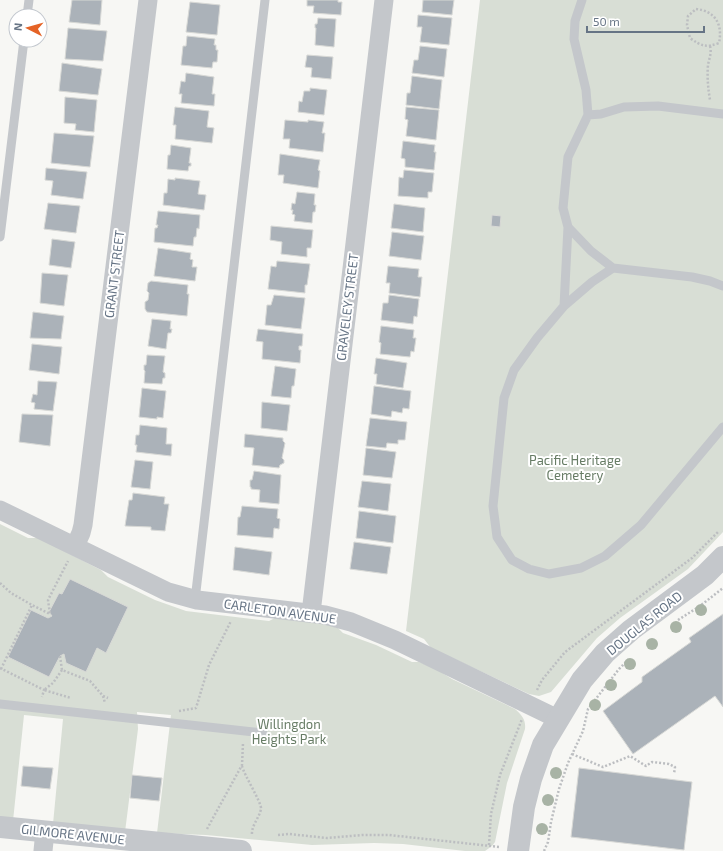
<svg xmlns="http://www.w3.org/2000/svg" width="723" height="851" viewBox="0 0 723 851" font-family="'Exo 2',sans-serif">
	<rect width="100%" height="100%" fill="#f7f7f4"/>
	<path fill="#d8ded5" d="M480,0h243v532l-35,37 -68,49 -23,20 -46,54 -12,4 -10,-2 -98,-46 -7,-9 -18,-8z
		M0,524l28,14h10l63,32 7,7 47,23 31,11 83,10 6,-3 49,6 14,4 5,5 33,12 36,17h7l17,7 16,10 63,30c7,6 11,11 10,20l-18,54 -12,59 -3,4 -7,5h-20l-62,-7 -29,-1 -62,2 -106,-10 -49,-2 14,-118 -34,-3 1,17 -13,103 -72,-8 10,-105 -39,-4 -11,106 -13,-2z"/>
	<path fill="#abb2b9" stroke="#d8d9d6" d="M72,0h30l-2,25 -31,-3z
		M307,0h31v2h4l-1,13 -28,-2 1,-7h-7z
		M423,0h31l-2,15 -30,-3z
		M190,2l30,3 -3,30 -31,-3z
		M418,15l34,3 -3,27 -29,-3 2,-15h-5z
		M318,18l18,1 -2,28 -19,-2 1,-17h-1v-4h2z
		M68,28l39,3 -4,30 -38,-2z
		M187,36l28,3 -1,6h2v5h2l-1,12h-4l-1,6 -31,-3 2,-19h3z
		M420,46l27,3 -3,28 -32,-4 2,-13h4z
		M307,55l26,2 -2,22 -20,-2 1,-9 -7,-1z
		M62,63l40,6 -4,26 -39,-4z
		M186,73l28,4 -2,17h3l-1,12 -33,-3 1,-9h-3l2,-13 4,1z
		M412,76l30,4 -3,29 -33,-4 1,-12h3z
		M310,88l17,2 -3,25 -26,-3 1,-11 3,1 2,-11h6z
		M65,97l32,3 -3,32 -19,-2 1,-6 -12,-1z
		M175,107l34,4 -2,16 7,1 -2,15 -37,-4 1,-14h-3z
		M406,107l33,3 -3,30 -30,-4 2,-16 -3,-1z
		M285,120l23,2v-2l16,2 -2,11h3l-2,19 -34,-4 1,-9h-7z
		M54,133l40,3 -4,31 -39,-4z
		M403,141l32,4 -1,7h2l-2,18 -29,-3v-8l-4,-1z
		M171,145l20,3 -2,15h2v3h-2l-1,5 -21,-2 1,-14h2z
		M280,154l40,6 -2,10 2,1 -2,17 -35,-5 1,-8h-6z
		M46,168l41,4 -4,27 -32,-4 2,-14 -8,-1z
		M404,170l30,3 -2,19h-4v6l-30,-2 1,-19 4,1z
		M175,178l25,3 -2,13 8,1 -2,15 -41,-5 1,-12h3l1,-14 7,1z
		M297,192l18,2 -1,11h2l-1,7h-2l-1,11 -18,-2 1,-6 -3,-1 1,-4h-2l1,-7 3,1z
		M48,203l32,3 -4,27 -32,-4z
		M394,204l31,4 -2,24 -32,-4z
		M158,211l42,4 -1,14 -2,-1 -1,9h-2l-1,9 -39,-4 1,-14h2l1,-3h-2z
		M492,215l9,1 -1,11 -9,-1z
		M271,226l42,4 -2,18h-4v9l-26,-3 1,-12 -12,-2z
		M392,232l32,4 -3,24 -32,-4z
		M52,239l23,3 -4,26 -22,-3z
		M158,248l33,5 -1,6 3,1 -1,7h5l-2,14 -41,-5z
		M277,261l33,3 -3,21h-2v8l-37,-4 3,-23 5,1z
		M388,266l31,3 -1,8h4l-2,20 -31,-4 1,-10h-4z
		M42,273l26,2 -4,31 -24,-3z
		M151,281l37,4 -1,9h2l-2,22 -40,-4 -2,-3v-7l3,-2 1,-7 -2,-2 1,-8z
		M274,295l31,3 -4,31 -36,-4 2,-20h4z
		M389,295l30,4 -2,18 -3,-1 -1,8 -32,-4 2,-17h5z
		M33,312l31,4 -3,23 -31,-1z
		M152,319l19,2 -1,8h2l-1,4h-3l-2,16 -18,-3z
		M381,326l33,4 -1,8h3l-2,14 -3,-1 -1,6 -30,-3 1,-11 -2,-1z
		M258,329l45,5 -1,12h-3v4h2l-1,13 -38,-4 1,-17 -7,-1z
		M32,344l30,3 -3,27 -30,-4z
		M147,355l18,1 -2,16 2,1v5h-2l-1,6 -18,-1 1,-12 -1,-1v-5h2z
		M376,358l31,5 -4,25 -27,-4 1,-10h-3z
		M275,366l21,3 -2,17h-2l-1,12 -20,-2z
		M38,381l19,1 -4,29 -19,-2 1,-6 -4,-1 2,-8 4,1z
		M374,386l37,5 -2,18 -6,-1 -1,5 -10,-2 -1,6 -20,-3z
		M142,388l24,3 -3,27 -6,-1v2l-18,-2z
		M262,402l28,3 -3,26 -26,-3z
		M22,414l31,1 -3,31 -31,-4z
		M370,418l37,4 -2,18h-7v4l-11,-1 -1,5 -20,-2z
		M140,425l27,3 -1,16h6l-1,12 -35,-4 1,-7h-2l1,-10h3z
		M245,434l38,4v3l2,2 -3,15 2,2v3l-4,2 -1,3 -27,-3 2,-17 -10,-1z
		M366,448l30,4 -4,26 -29,-3z
		M135,460l18,2 -3,27 -19,-2z
		M254,471l27,4 -2,29 -20,-2 1,-12 -9,-1v-2h-1v-7h2z
		M362,481l29,3 -3,27 -30,-4z
		M133,493l32,4 -1,7h5l-4,27 -14,-1v-3l-26,-1 4,-26h3z
		M242,506l36,3 -1,9 3,1 -1,10 -5,-1 -1,10 -36,-3 1,-18h2z
		M359,511l37,5 -3,27 -37,-5z
		M354,542l37,5 -4,27 -37,-5z
		M235,547l37,5 -3,23 -36,-5z
		M70,579l58,28 -22,46 -9,-5 -11,24 -20,-9 -2,-9 -4,2 -11,21 -41,-20 23,-47 17,8 4,-2 -3,-4 10,-19 3,1z
		M723,614v93l-8,-11 -82,58 -30,-43 39,-29v-5l49,-35 -2,-4z
		M23,766l30,2 -3,21 -29,-3z
		M579,768l113,14 -8,68 -113,-13z
		M132,775l30,3 -3,23 -29,-3z"/>
	<g fill="none" stroke-linecap="round" stroke-linejoin="round">
		<path stroke="#bcbec1" stroke-width="2.5" stroke-dasharray="2 2" stroke-linecap="butt" d="M696,9c19,2 27,15 23,34 -13,5 -18,3 -29,-5l-3,-13 1,-9z
			M710,46c2,7 -1,13 -2,19 -1,12 0,23 2,35
			M0,583l11,10 21,12
			M678,620l22,-14 23,-18
			M60,656l2,14 28,11 13,15 2,7
			M0,668l44,22 -2,7
			M1,669l31,-64 18,9 -2,-14 20,-39
			M62,670l-9,13 -9,7 27,8
			M537,690l5,-10 23,-28 127,-94 27,-27
			M103,696l5,2
			M179,711l17,-3 13,-43 22,-44
			M572,754l31,13 27,-11 16,10 6,-4 17,2 6,3 -1,7
			M242,766c2,9 20,37 19,43 -2,10 -10,16 -9,27
			M207,829l35,-64 1,-22
			M278,835l11,-1 38,4 36,-3h26l111,12
			M489,845l2,-31 9,-39 22,-56
			M544,851l4,-9 3,-20 8,-33 9,-26 15,-32 5,-22 31,-40 10,-10"/>
		<path stroke="#c4c7cb" stroke-width="9" d="M582,0l-7,21 -1,18 12,51 2,25 -20,42 -5,51 5,19 -4,79 -27,32 -23,32 -10,28 -11,108 4,31 15,23 17,9 20,5 32,-6 24,-12 36,-31 82,-98
			M27,16l2,-16
			M588,115l13,-1 23,-7 34,-1 65,8
			M568,227l23,24 22,17
			M0,237l24,-197
			M564,306l28,-24 21,-14 79,9 18,4 13,5
			M195,600l70,-600
			M0,704l263,29"/>
		<path stroke="#c4c7cb" stroke-width="19" d="M0,510l168,82 29,8 128,15 26,7 44,18 163,79
			M75,546l6,-13 2,-8 65,-525
			M311,613l73,-613
			M43,851l2,-20"/>
		<path stroke="#c4c7cb" stroke-width="22" d="M0,827l241,24
			M518,851l6,-44 7,-28 12,-34 39,-65 23,-27 26,-23 74,-55 18,-18"/>
	</g>
	<g fill="#a8b3a5">
		<circle cx="701" cy="610" r="6"/>
		<circle cx="676" cy="627" r="6"/>
		<circle cx="652" cy="644" r="6"/>
		<circle cx="630" cy="664" r="6"/>
		<circle cx="611" cy="685" r="6"/>
		<circle cx="595" cy="705" r="6"/>
		<circle cx="556" cy="773" r="6"/>
		<circle cx="548" cy="800" r="6"/>
		<circle cx="542" cy="829" r="6"/>
	</g>
	<g text-anchor="middle" stroke-width="4" stroke-linejoin="round" paint-order="stroke">
		<g font-size="13" fill="#667485" stroke="#fff">
			<text transform="translate(114 274) rotate(-83)" y="5">GRANT STREET</text>
			<text transform="translate(347 307) rotate(-83)" y="5">GRAVELEY STREET</text>
			<text transform="translate(280 611) rotate(8)" y="5">CARLETON AVENUE</text>
			<text transform="translate(644 623) rotate(-39)" y="5">DOUGLAS ROAD</text>
			<text transform="translate(73 834) rotate(6)" y="5">GILMORE AVENUE</text>
		</g>
		<g font-size="13" fill="#677c65" stroke="#fff">
			<text x="575" y="465">Pacific Heritage<tspan x="575" dy="15">Cemetery</tspan></text>
			<text x="289" y="729">Willingdon<tspan x="289" dy="15">Heights Park</tspan></text>
		</g>
	</g>
	<g transform="translate(28 28) rotate(276)"><circle r="19" fill="#ffffff" stroke="#c2c7ce"/>
	<path d="M0-3L7 15L0 10L-7 15Z" fill="#e56326"/>
	<text y="-6" font-size="11" font-weight="bold" text-anchor="middle" fill="#667485">N</text>
	</g>
	<path d="M587 26v6h117v-6" fill="none" stroke="#667485" stroke-width="2"/>
	<text x="593" y="26" font-size="12" fill="#667485" stroke="#ffffff" stroke-width="3" paint-order="stroke">50 m</text>
</svg>
